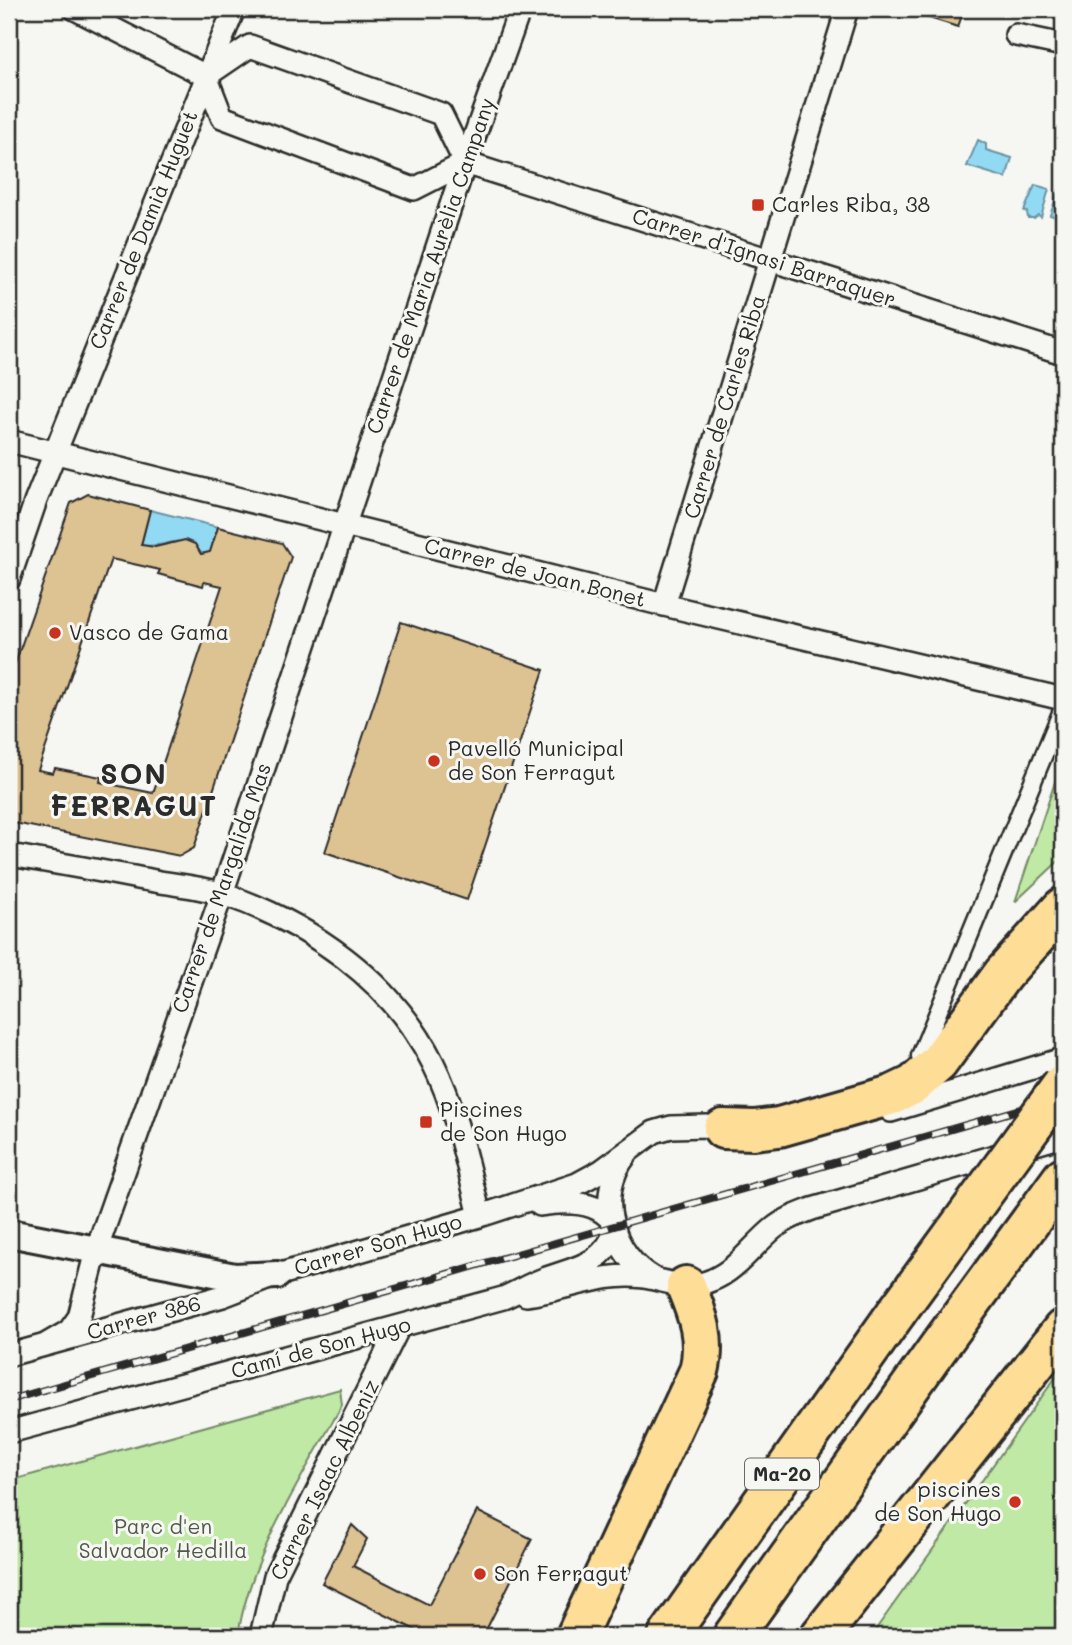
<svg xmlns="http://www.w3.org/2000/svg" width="1072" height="1645" viewBox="0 0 1072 1645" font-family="Mali,sans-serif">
	<rect width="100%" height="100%" fill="#f6f6f2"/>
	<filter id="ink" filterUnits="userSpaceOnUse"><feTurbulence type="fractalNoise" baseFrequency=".0143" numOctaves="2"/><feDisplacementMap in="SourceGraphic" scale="14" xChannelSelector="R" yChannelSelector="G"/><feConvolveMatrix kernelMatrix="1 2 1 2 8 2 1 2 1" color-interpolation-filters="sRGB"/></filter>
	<g filter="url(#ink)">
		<path fill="#bfe9a5" stroke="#758a68" stroke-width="2" d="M1063,758v99l-48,45z
			M1063,1367v269h-193h1z
			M340,1389l2,16c-39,71 -92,150 -104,231h-229v-155z"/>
		<path fill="#92daf3" stroke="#6994a3" stroke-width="2" d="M978,140l8,4v6l26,8 -6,20 -39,-12z
			M1035,185l14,4 -8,28 -3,-2 -4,3h-6l-1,-6 -3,-1z
			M1060,187l3,1v31l-13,-4z
			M150,510l68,17 -8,25 -9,2 -6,-10c-18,-8 -34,5 -54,1z"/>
		<path fill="#ddc292" stroke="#2b2b2b" stroke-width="2" fill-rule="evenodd" d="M900,9h64l-6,18z
			M88,494l62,16 -9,35 14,2 30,-7 10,4 6,10 9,-2 8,-25 64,16 9,14 -97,291 -14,8 -171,-34v-141l62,-178zM111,559l49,11 -2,4 45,12 1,-4 18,4 -69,207 -53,-11 1,-5 -46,-9 -2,5 -15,-3z
			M401,622l143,48 -77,230 -142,-48z
			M477,1511l55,28 -49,97h-56l-105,-53 30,-58 15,14 -14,27 76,39z"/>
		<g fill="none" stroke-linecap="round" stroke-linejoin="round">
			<g stroke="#2b2b2b" stroke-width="21">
				<path id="pedestrian" d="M920,1056l143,-348"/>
			</g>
			<g stroke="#2b2b2b" stroke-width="26">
				<path id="minor" d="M75,9l131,67 16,41 192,72 51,-26 -24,-49 -191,-68 -44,30
					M1016,35l47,10
					M465,163l598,190
					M9,441l655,164 399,94
					M9,579l27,-79 198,-491
					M664,605l183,-596
					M9,855c49,8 97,17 146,26 22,4 47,6 68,13 86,29 169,86 210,169 24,48 34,101 47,153
					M891,1111l172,-52
					M626,1155c-32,40 -14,100 27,123
					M540,1205c24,-4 56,-5 72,16
					M526,1295c38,-4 79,-24 117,-18 25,4 44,14 69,3 25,-10 41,-35 62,-52 11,-9 25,-14 38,-19l251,-73
					M45,1345l24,-14 10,-14 17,-66 126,-357 243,-731 55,-154
					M9,1355l214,-59 54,-21 203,-59 97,-32 24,-13 53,-39 17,-5 36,-1 23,5
					M9,1432l494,-134c14,-6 27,-14 41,-19 29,-11 60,-14 71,-48
					M261,1636l14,-60 124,-249"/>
			</g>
			<g stroke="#2b2b2b" stroke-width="32">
				<path id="tertiary" d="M9,1233l226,44 42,-2"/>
			</g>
			<g stroke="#2b2b2b" stroke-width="44">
				<path id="motorway" d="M723,1129l31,1 25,-3 113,-32 21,-10 25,-22 65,-89 60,-67
					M576,1636l123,-265c8,-31 -1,-56 -13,-85
					M668,1636l228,-323
					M733,1636l205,-288 125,-171
					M820,1636l243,-307"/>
			</g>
			<use href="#pedestrian" stroke="#f6f6f2" stroke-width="16"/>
			<use href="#minor" stroke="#f6f6f2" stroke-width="21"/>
			<use href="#tertiary" stroke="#f6f6f2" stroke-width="26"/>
			<use href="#motorway" stroke="#fedd96" stroke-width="38"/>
			<g stroke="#2b2b2b" stroke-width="8">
				<path id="rail" d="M9,1400l1054,-303"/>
			</g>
			<use href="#rail" stroke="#f6f6f2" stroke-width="5" stroke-dasharray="16" stroke-linecap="butt"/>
			<g stroke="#2b2b2b" stroke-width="44" stroke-linecap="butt">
				<path id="motorway-bridge" d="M896,1313l167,-229"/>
			</g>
			<use href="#motorway-bridge" stroke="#fedd96" stroke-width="38"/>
		</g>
	</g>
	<g fill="#c8321e" stroke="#f6f6f2" stroke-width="2.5">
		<rect x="751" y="198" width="14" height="14" rx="3.5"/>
		<circle cx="55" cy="633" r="7"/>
		<circle cx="434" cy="761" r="7"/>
		<rect x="419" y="1115" width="14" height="14" rx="3.5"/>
		<circle cx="1015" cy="1502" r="7"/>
		<circle cx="480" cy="1574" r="7"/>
	</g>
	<g text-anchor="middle" stroke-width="6" stroke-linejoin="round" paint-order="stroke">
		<rect fill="#f6f6f2" stroke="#686867" stroke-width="2" x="745" y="1458.5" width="74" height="31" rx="5"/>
		<g font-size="19" font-weight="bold" fill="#2b2b2b">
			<text x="782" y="1481">Ma-20</text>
		</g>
		<g font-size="21" fill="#2b2b2b" stroke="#f6f6f2" text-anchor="start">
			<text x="772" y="212">Carles Riba, 38</text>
			<text x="69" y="640">Vasco de Gama</text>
			<text x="448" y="756">Pavelló Municipal<tspan x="448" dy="24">de Son Ferragut</tspan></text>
			<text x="440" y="1117">Piscines<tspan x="440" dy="24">de Son Hugo</tspan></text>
			<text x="1001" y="1497" text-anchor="end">piscines<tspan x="1001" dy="24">de Son Hugo</tspan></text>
			<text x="494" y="1581">Son Ferragut</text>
		</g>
		<g font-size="21" fill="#2b2b2b" stroke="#f6f6f2">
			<text transform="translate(144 230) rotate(-68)" y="7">Carrer de Damià Huguet</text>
			<text transform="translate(764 258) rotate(18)" y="7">Carrer d'Ignasi Barraquer</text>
			<text transform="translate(431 266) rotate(-71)" y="7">Carrer de Maria Aurèlia Campany</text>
			<text transform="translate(725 407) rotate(-73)" y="7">Carrer de Carles Riba</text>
			<text transform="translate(535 573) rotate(14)" y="7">Carrer de Joan Bonet</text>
			<text transform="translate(222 888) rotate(-71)" y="7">Carrer de Margalida Mas</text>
			<text transform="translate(378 1245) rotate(-16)" y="7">Carrer Son Hugo</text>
			<text transform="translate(144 1318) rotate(-15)" y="7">Carrer 386</text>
			<text transform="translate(321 1348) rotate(-15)" y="7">Camí de Son Hugo</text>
			<text transform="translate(325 1480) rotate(-64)" y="7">Carrer Isaac Albeniz</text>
		</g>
		<g font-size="21" fill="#505a4a" stroke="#f6f6f2">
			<text x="163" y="1534">Parc d'en<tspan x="163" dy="24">Salvador Hedilla</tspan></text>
		</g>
		<g font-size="28" font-weight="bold" letter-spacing="2" fill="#2b2b2b" stroke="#f6f6f2">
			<text x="134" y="784">SON<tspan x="134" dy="32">FERRAGUT</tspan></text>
		</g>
	</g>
	<rect width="1072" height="1645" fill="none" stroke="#f6f6f2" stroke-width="35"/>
	<rect x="18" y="18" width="1037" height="1610" fill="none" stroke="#2b2b2b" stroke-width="2.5" filter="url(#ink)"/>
</svg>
